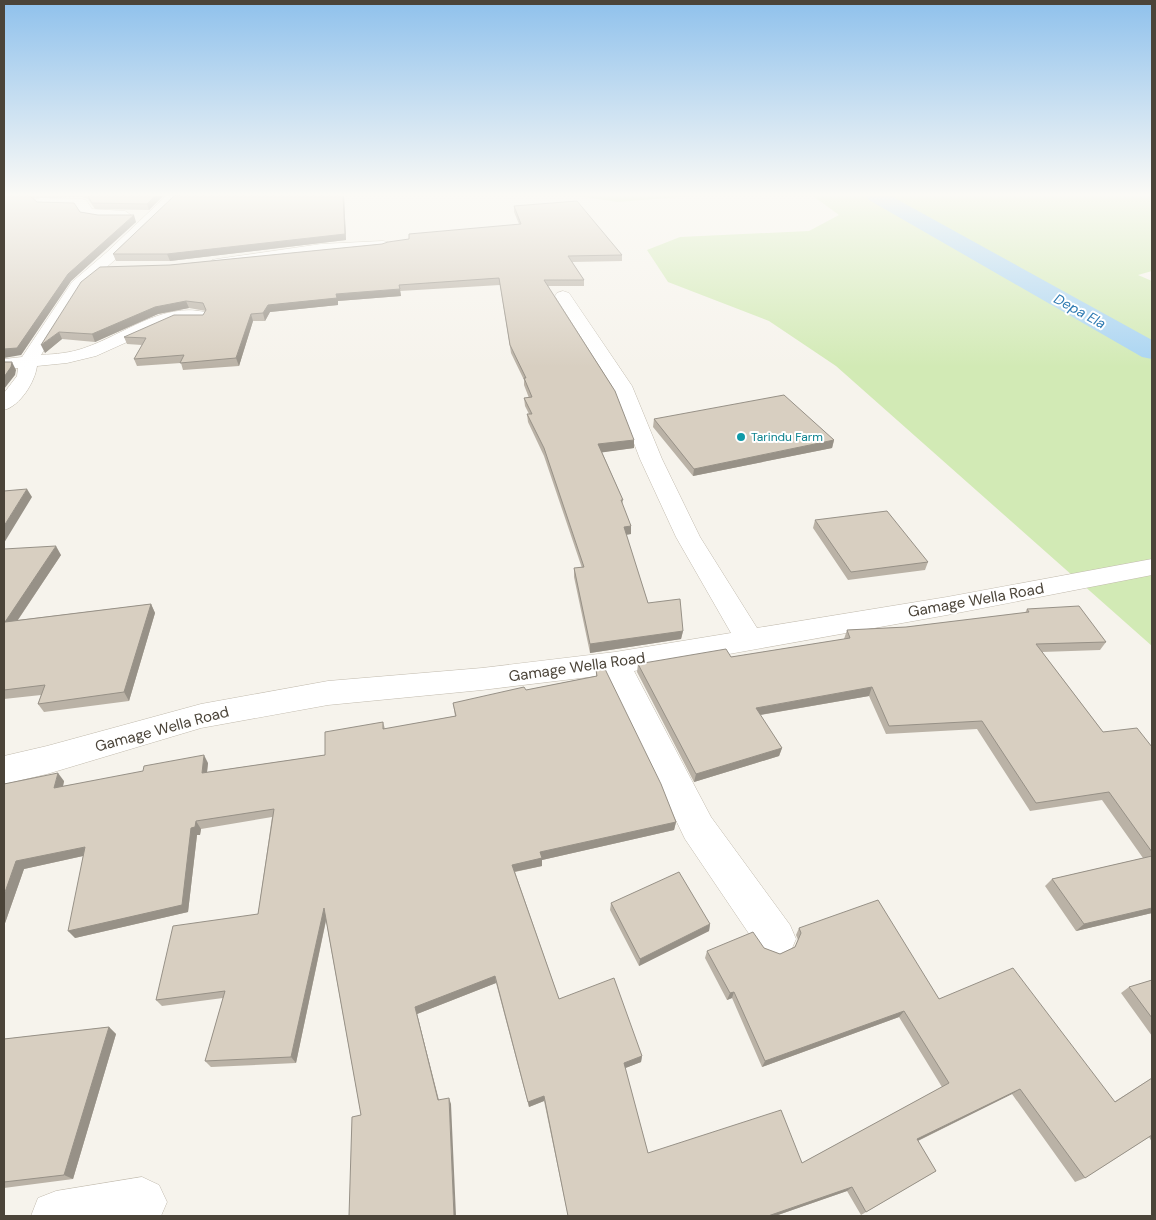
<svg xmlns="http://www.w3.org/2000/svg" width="1156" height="1220" viewBox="0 0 1156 1220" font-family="'DM Sans',sans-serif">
	<rect width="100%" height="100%" fill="#f6f3ec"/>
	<path fill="#d2eab5" d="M577,196h115l-74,6z
		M813,196h339v75l-14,4 14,6v365l-316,-280 -67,-45 -101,-39 -21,-32 33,-13 129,-6 30,-16z"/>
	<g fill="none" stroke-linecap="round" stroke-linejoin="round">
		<path fill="#a9d4f2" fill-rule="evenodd" d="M867,196h24l261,144v19l-10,-2 -273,-157z"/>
		<g stroke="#c2bbae" stroke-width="1">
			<path id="street" d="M166,196h14l-63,62 -34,30 -42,67c15,-1 29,-2 43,-7 39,-13 78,-46 121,-36l2,4 -2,4h-29l-80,36 -29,7 -30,3c-2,16 -17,40 -33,44v-17l13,-17 1,-8 -14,1v-10l18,-2 50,-75 35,-30z
				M40,198l42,1 4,1 6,9 33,2 6,4c-4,5 -39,4 -47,1 -3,-2 -5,-6 -7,-9l-41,-2 -2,-3 2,-3z
				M383,241l5,1 2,3 -2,3 -67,4 -104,15 -5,-1 -2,-3 2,-3 5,-1 104,-15z
				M563,291l6,2 63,93 30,73 38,78 57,91 190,-31 205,-38v16l-205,40 -313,56 77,146 79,108 6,14 -6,14 -14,6 -14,-6 -77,-114 -79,-164 -124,15 -154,15 -127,23 -154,46 -43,10v-28l43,-10 154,-42 127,-23 154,-13 133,-16 116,-19 -55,-96 -36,-78 -28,-73 -57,-90 2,-3z
				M142,1177l17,8 8,17 -6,14h-130l7,-18 18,-7z"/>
		</g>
		<use href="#street" fill="#fff" fill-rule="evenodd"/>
	</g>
	<path fill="#bab2a6" d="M4,196h159l-14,14 -54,-1 -7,-10 -6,-2 -48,1v2l3,2 43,10 56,10 -65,59 -50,74z
		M174,196h170l2,44 -176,21h-54l-3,-7z
		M514,206l108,49v6l-50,1 12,18v6h-36l86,162 -32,4 21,48 -1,5 9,21v8l-5,1 22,68 35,28 -2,8 -91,14 -16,-76v-9h8l-38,-112 -16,-34 -1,-8h2l-4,-8 -1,-8h5l-5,-13v-5l-13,-27 -11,-68 -100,6 1,5 -63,5v4l-68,7 -5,9h-12l-14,45 -56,4 -2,-7 -44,3 -3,-7 8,-14 -15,-1 -3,-7 79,-22 3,-4 -17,-3 -31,6 -63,28 -33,-3 -17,14 36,-71 89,-17 212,-21 137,-20 -5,-12z
		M654,419l180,21 -2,8 -139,28 -40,-49z
		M815,520l113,42 -3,8 -77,10 -35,-52z
		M4,549l57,6 -43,65 133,-16 4,9 -26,88 -85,11 -6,-8 3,-9 -37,4z
		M1027,609l79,33 -6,8 -58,2 61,80 49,15v166l-76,18 -31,-45 7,-7 91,-21 -41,-58 -72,11 -53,-82 -91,5 -17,-38 -109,19 22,33 -3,8 -85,26 -57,-110 1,-8 93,-7 113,-18 3,-9 59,-3 119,-14z
		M596,670l80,152 -2,8 -132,30v6l-27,6 44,127 83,57 -1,6 -16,6 23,85 154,10 140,-76 -43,-70 -137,50 -30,-69 -5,2 -22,-42 2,-7 57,-3 16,6 15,-7 3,-7 -2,-5 3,-7 140,71 175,103 38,-24v64l-3,-5 -64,41 -10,4 -63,-88 -94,47 18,30 -75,44 -14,-24 -72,25h-207l-24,-115 -15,6 -33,-124 -79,31 22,86 12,4 -90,11 -35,-194 -30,142 -85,4 -6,-6 18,-63 -61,8 -6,-6 102,-86 14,-97 -71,12 -1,6h-3l-9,77 -113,26 8,-82 -59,13 -20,57v-142l60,-3 -1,5 145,-23 -1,9 118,-17 58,-33 2,7 70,-13 -2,-13 73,-13 70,-14z
		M611,903l99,21 -1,7 -70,35 -29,-56z
		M1152,980v56l-31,-43 8,-6z
		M109,1027l7,7 -43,145 -69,9v-149z"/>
	<path fill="#979187" d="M155,196h8l-14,14 -2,-6z
		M344,196l2,44 -176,21 -3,-7z
		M134,215l2,7 -65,59 -50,74 -17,3v-9l64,-75z
		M400,289l1,7 -63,5v4l-68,7 -5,9 -2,-8 5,-8 68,-11z
		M186,301l3,7 -31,6 -63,28 -3,-8 63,-27z
		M251,314l2,7 -14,45 -3,-8z
		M59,332l3,7 -17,14 -4,-8z
		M12,362l4,8 -1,5 -11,14v-12z
		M634,440v8l-36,5v-9z
		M834,440l-2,8 -139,28 1,-7z
		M27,489l5,8 -28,46v-17z
		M631,526v8l-8,1 1,-8z
		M56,546l5,9 -50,75 -6,-8z
		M151,604l4,9 -26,88 -5,-9z
		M683,631l-2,8 -91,14v-9z
		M872,687l-3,9 -115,20 2,-8z
		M782,748l-3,8 -85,26 2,-8z
		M204,755l4,8 -2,18 -4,-8z
		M58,773l6,8 -3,15 -7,-8z
		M196,821l5,8 -1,6h-3l-9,77 -113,26 -7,-7 123,-103z
		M676,822l-2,8 -132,30v6l-29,6 -1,-7 28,-13z
		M85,847l7,7 -68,15 -20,57v-31l12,-34z
		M324,908l3,7 -31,148 -5,-6z
		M1152,908v5l-76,18 8,-7z
		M710,924l-1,7 -70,35 1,-7z
		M495,976l1,7 -79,31 23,92 -2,-6 -23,-93z
		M734,992l-2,6 -5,2 3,-7z
		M904,1011l-5,6 -137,50 3,-6z
		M109,1027l7,7 -43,145 -9,-4z
		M642,1056l-1,6 -18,7 1,-6z
		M1020,1089l-8,5 -101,50 6,-5z
		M544,1096v5l-15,6 -1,-5z
		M449,1098l2,6 5,112h-2z
		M852,1187l-5,4 -72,25h-7z"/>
	<path fill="#d8cfc1" stroke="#979187" d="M4,196h26l7,6 37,1 6,9 18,3h36l-66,59 -51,74 -13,1z
		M88,196h67l-8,8 -55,-1z
		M174,196h169l2,38 -178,20h-54z
		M577,201l45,54 -54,1 16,24h-40l71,111 19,49 -36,4 25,56h-2l10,26 -7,1 24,76 32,-4 3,32 -93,13 -16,-76 10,-1 -40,-119 -17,-34h5l-8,-16 8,-1 -8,-19h2l-16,-33 -11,-67 -100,7 1,4 -64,5 1,4 -69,7 -5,8 -12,1 -15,44 -56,5 4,-8 -50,4 12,-21 -22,-1 50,-22h29l3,-5 -3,-7 -17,-2 -31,6 -63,27 -33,-2 -18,13 40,-63 19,-15 70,-2 212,-21 6,-2 21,-3v-5l112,-10 -7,-18z
		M4,362h8l-1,5 -7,10z
		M784,395l50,45 -140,29 -40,-50z
		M27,489l-23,37v-35z
		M887,511l41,51 -77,10 -36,-52z
		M56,546l-51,76 146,-18 -27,88 -86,12 7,-19 -41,5v-141z
		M1079,606l27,36 -70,2 67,88 34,-4 15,19v105l-43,-60 -73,11 -54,-82 -93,5 -17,-39 -116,21 26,40 -86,26 -58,-110 88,-15 5,8 119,-19 -3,-8 59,-3 123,-15 -2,-3z
		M605,669l56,115 15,38 -136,30 2,6 -30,7 47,134 55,-21 28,78 -18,7 24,90 133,-43 21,53 147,-80 -45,-72 -139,50 -31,-69 -4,1 -23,-42 46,-19 11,16 16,6 15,-7 6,-14 -2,-5 79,-28 61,99 74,-31 102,134 37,-24v57l-67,43 -65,-89 -103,50 19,32 -70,41 -14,-25 -84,29h-200l-24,-120 -16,6 -33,-126 -80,31 23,93 11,-2 5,118h-105l3,-99 9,-2 -37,-207 -33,149 -86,4 20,-70 -69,9 17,-74 85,-12 16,-105 -78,12 -1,6 -4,1 -9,77 -114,26 17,-84 -69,14 -12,34v-111l54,-11 -4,15 89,-17 1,-5 60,-11 -2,18 123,-18v-23l58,-10v7l73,-13 -3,-13 71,-16 2,3 71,-14 -1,-6z
		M1152,856v52l-68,16 -32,-45z
		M679,872l31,52 -70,35 -29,-56z
		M1152,980v38l-23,-31z
		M109,1027l-45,148 -60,7v-143z"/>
	<linearGradient id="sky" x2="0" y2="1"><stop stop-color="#8fc1ec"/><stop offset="0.53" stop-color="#fbfaf6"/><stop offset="1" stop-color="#fbfaf6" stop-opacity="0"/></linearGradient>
	<rect width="1156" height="367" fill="url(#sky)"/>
	<circle fill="#0f9aa8" stroke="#fff" stroke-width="2" cx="741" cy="437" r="5"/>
	<g text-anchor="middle" stroke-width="4" stroke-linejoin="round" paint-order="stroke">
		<g font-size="12" fill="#0d838f" stroke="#fff" text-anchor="start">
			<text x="751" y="441">Tarindu Farm</text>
		</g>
		<g font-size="14" font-style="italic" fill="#2e7ab2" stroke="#fff">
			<text transform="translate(1080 311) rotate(29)" y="5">Depa Ela</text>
		</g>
		<g font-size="15" fill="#4b4439" stroke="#fff">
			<text transform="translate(976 600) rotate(-10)" y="5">Gamage Wella Road</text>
			<text transform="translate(577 667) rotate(-8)" y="5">Gamage Wella Road</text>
			<text transform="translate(162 729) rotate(-15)" y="5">Gamage Wella Road</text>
		</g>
	</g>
	<rect width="1156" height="1220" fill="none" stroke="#4b4439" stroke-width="10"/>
</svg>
